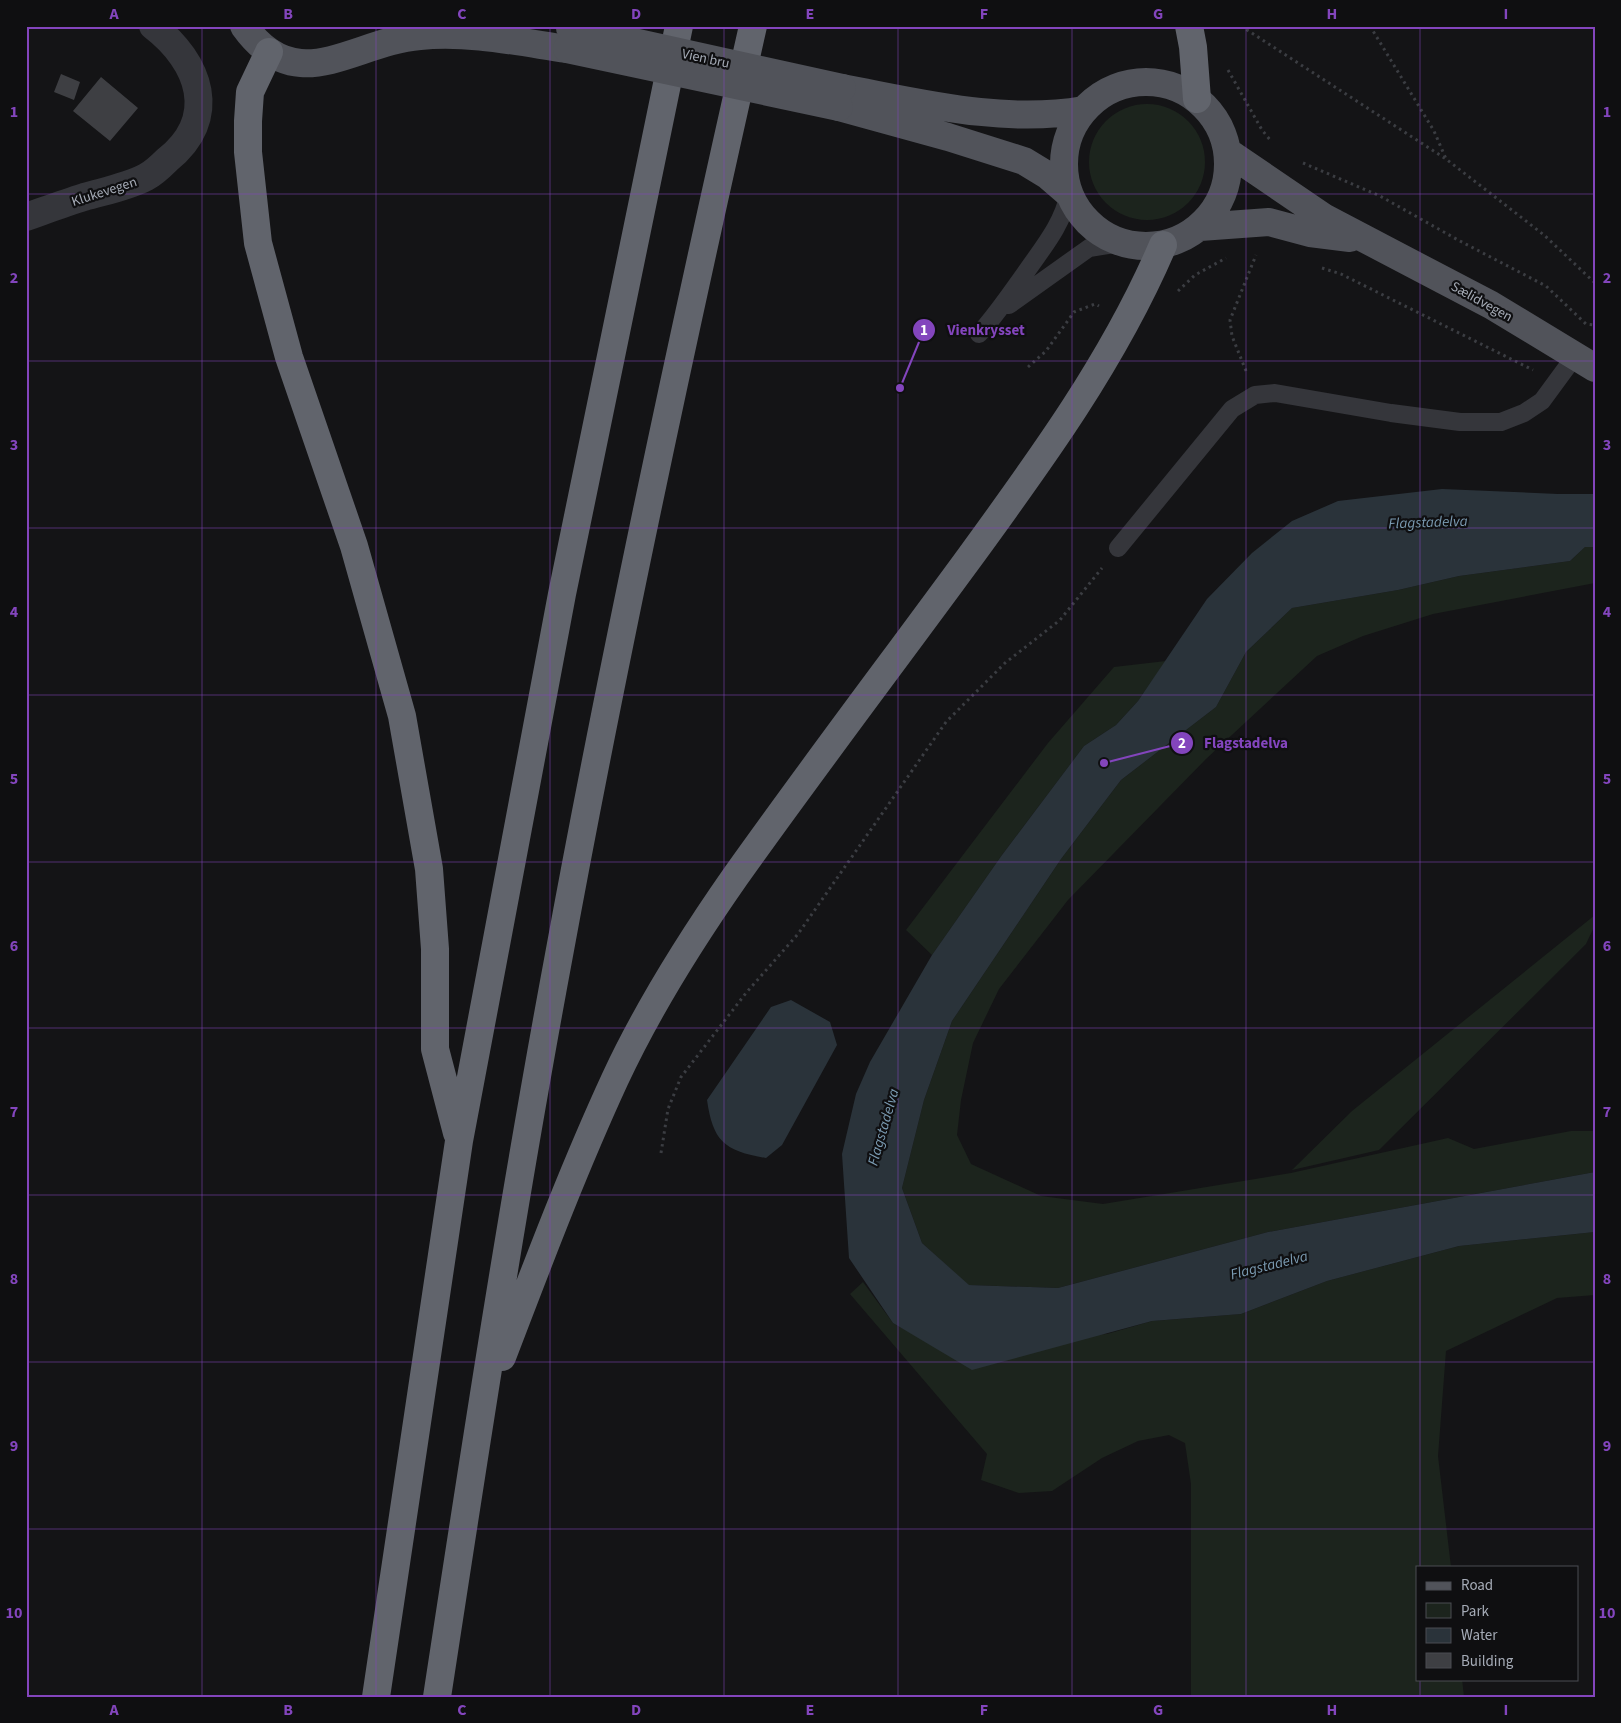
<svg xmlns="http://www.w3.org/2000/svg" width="1621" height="1723" viewBox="0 0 1621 1723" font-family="'Source Sans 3',sans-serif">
	<rect width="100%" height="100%" fill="#141416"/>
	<path fill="#1c241d" d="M1089 162a58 58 0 1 1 116 0a58 58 0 1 1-116 0Z
		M1585,547h10v36l-162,31 -70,22 -46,20 -111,103 -138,141 -69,89 -26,54 -12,57 -4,35 14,29 70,32 62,8 188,-31 157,-35 26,11 97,-18h24v41l-327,60 -210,56 -90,-3 -46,-42 -20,-55 22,-88 28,-79 109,-162 60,-79 95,-73 30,-55 46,-44 106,-18 61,-14 111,-15z
		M1166,661l-28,40 -22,24 -32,21 -82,109 -70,100 -26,-25 142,-187 66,-76z
		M1595,915v10l-9,19 -207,206 -87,20 60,-59z
		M1595,1232v63l-38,3 -111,53 -8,105 13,111h-34v112h45l2,18h-273v-213l-6,-41 -16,-8 -31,6 -36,17 -50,33 -33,2 -38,-13 6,-26 -137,-160 13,-12 30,41 36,20 178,-9 45,-13 89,-7 86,-33 132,-35z"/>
	<path fill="#2a333a" d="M1442,489l116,5h37v53h-10l-15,14 -111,15 -61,14 -106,18 -46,44 -30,55 -95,73 -60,79 -109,162 -28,79 -22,88 20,55 47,42 89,3 210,-56 327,-60v60l-136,14 -132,35 -86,33 -89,7 -180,49 -79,-47 -44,-65 -7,-104 14,-60 14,-32 62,-107 70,-100 82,-109 32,-21 22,-24 69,-102 45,-46 40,-32 46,-20z
		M791,1000l39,22 7,23 -55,100 -16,13c-42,-7 -53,-17 -59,-58l64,-93z"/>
	<path fill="#3e3f43" d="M61,74l19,8 -6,18 -20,-8z
		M101,77l37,31 -28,33 -37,-30z"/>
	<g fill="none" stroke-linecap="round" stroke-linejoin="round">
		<path stroke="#3b3d42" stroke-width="3" stroke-dasharray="2.5 4" stroke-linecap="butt" d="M1241,26l205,133 98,76 51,48
			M1370,26l64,105 12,28
			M1228,70l34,60 9,11
			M1303,163l77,33 78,44 88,46 40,38 9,1
			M1322,268l19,6 192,96
			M1178,291l17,-16 31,-17
			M1028,367l18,-16 28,-39 21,-8 4,2
			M1246,371l-14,-35 -2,-16 26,-65
			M661,1153l7,-44 13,-32 65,-84 52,-59 148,-212 59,-59 55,-43 42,-52"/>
		<path stroke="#35363b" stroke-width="18" d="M1009,305l80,-57 32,-5
			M979,334c18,-20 32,-41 47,-62 18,-26 36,-47 43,-78
			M1118,548l114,-139 23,-14 20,-2 116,20 69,9h41l23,-9 18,-12 33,-45"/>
		<path stroke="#35363b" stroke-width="28" d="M26,217c20,-7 39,-14 58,-20 21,-6 43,-10 62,-20 8,-4 15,-11 21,-17 53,-42 33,-98 -14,-134"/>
		<path stroke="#51535a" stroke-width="28" d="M244,26c53,74 108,16 176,10 48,-5 99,6 147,13
			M1064 164a82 82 0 1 1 164 0a82 82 0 1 1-164 0Z
			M842,88c80,15 161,36 242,22
			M839,107l109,30 76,24 23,14 22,19
			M1228,152l97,66 166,87 104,63
			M1200,227l69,-5 41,11 40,5"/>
		<path stroke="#61646c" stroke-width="28" d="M1189,26l4,21 4,52
			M269,52l-19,40 -2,29v31l10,91 31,114 65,189 48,170 27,153 6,80v100l22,84
			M502,1357c36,-94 71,-187 113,-278 33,-71 76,-139 120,-202 76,-107 155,-211 232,-316 73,-100 147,-201 196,-316
			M376,1697l83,-556 103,-547 117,-568
			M437,1697c38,-248 76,-496 122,-742 57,-311 124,-620 194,-929"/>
		<path stroke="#51535a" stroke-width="28" d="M570,28l272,60
			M567,49l272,58"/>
	</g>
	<path fill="none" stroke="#8345bd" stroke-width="1" stroke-opacity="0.55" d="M202,26v1671M376,26v1671M550,26v1671M724,26v1671M898,26v1671M1072,26v1671M1246,26v1671M1420,26v1541M26,194h1569M26,361h1569M26,528h1569M26,695h1569M26,862h1569M26,1028h1569M26,1195h1569M26,1362h1569M26,1529h1569M1420,1679v18"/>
	<g text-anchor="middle" stroke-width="4.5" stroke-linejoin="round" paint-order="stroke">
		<g font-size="14" fill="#a5abb6" stroke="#0f0f11">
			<text transform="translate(706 58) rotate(12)" y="5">Vien bru</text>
			<text transform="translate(104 191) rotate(-18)" y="5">Klukevegen</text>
			<text transform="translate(1482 301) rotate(29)" y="5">Sælidvegen</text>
		</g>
		<g font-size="15" font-style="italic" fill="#7b9bb2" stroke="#0f0f11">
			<text transform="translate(1428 522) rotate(-2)" y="5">Flagstadelva</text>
			<text transform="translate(883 1127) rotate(-74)" y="5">Flagstadelva</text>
			<text transform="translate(1269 1265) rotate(-14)" y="5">Flagstadelva</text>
		</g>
	</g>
	<path fill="none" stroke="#8345bd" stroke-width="2" d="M900 388L924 330M1104 763L1182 743"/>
	<g fill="#8345bd" stroke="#0f0f11" stroke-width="2">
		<circle cx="900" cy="388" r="5"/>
		<circle cx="1104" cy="763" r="5"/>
		<circle cx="924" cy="330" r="12"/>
		<circle cx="1182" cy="743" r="12"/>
	</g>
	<g font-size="15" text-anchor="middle" font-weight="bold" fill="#fff">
		<text x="924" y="335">1</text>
		<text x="1182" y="748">2</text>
	</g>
	<g font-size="15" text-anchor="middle" font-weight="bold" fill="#8345bd" stroke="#0f0f11" stroke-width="4.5" stroke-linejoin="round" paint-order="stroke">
		<text x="986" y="335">Vienkrysset</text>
		<text x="1246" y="748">Flagstadelva</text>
	</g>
	<rect width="1621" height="1723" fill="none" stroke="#0f0f11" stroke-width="55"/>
	<rect x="1416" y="1566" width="162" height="115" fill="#0f0f11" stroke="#4b4d53"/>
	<rect x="1426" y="1582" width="25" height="8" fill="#51535a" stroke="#4b4d53"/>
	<text x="1461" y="1590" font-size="15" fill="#a5abb6">Road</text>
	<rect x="1426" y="1603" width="25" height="15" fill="#1c241d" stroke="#4b4d53"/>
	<text x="1461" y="1616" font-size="15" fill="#a5abb6">Park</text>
	<rect x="1426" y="1628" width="25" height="15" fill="#2a333a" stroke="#4b4d53"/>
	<text x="1461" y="1640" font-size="15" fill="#a5abb6">Water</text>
	<rect x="1426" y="1653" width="25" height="15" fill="#3e3f43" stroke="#4b4d53"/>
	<text x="1461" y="1666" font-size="15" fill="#a5abb6">Building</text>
	<rect x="28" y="28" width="1566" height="1668" fill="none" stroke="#8345bd" stroke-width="2"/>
	<g font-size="16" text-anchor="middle" font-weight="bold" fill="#8345bd">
		<text x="114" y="19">A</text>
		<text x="288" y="19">B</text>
		<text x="462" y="19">C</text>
		<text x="636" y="19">D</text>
		<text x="810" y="19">E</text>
		<text x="984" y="19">F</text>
		<text x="1158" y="19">G</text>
		<text x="1332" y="19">H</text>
		<text x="1506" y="19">I</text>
		<text x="14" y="117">1</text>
		<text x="1607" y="117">1</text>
		<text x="14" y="283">2</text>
		<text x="1607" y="283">2</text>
		<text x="14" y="450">3</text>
		<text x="1607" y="450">3</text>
		<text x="14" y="617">4</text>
		<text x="1607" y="617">4</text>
		<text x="14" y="784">5</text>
		<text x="1607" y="784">5</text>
		<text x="14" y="951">6</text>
		<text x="1607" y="951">6</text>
		<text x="14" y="1117">7</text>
		<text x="1607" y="1117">7</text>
		<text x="14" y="1284">8</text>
		<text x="1607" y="1284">8</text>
		<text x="14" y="1451">9</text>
		<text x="1607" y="1451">9</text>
		<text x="14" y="1618">10</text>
		<text x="1607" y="1618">10</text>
		<text x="114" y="1715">A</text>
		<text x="288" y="1715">B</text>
		<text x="462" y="1715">C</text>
		<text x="636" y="1715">D</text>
		<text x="810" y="1715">E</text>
		<text x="984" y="1715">F</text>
		<text x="1158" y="1715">G</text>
		<text x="1332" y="1715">H</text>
		<text x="1506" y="1715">I</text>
	</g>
</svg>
